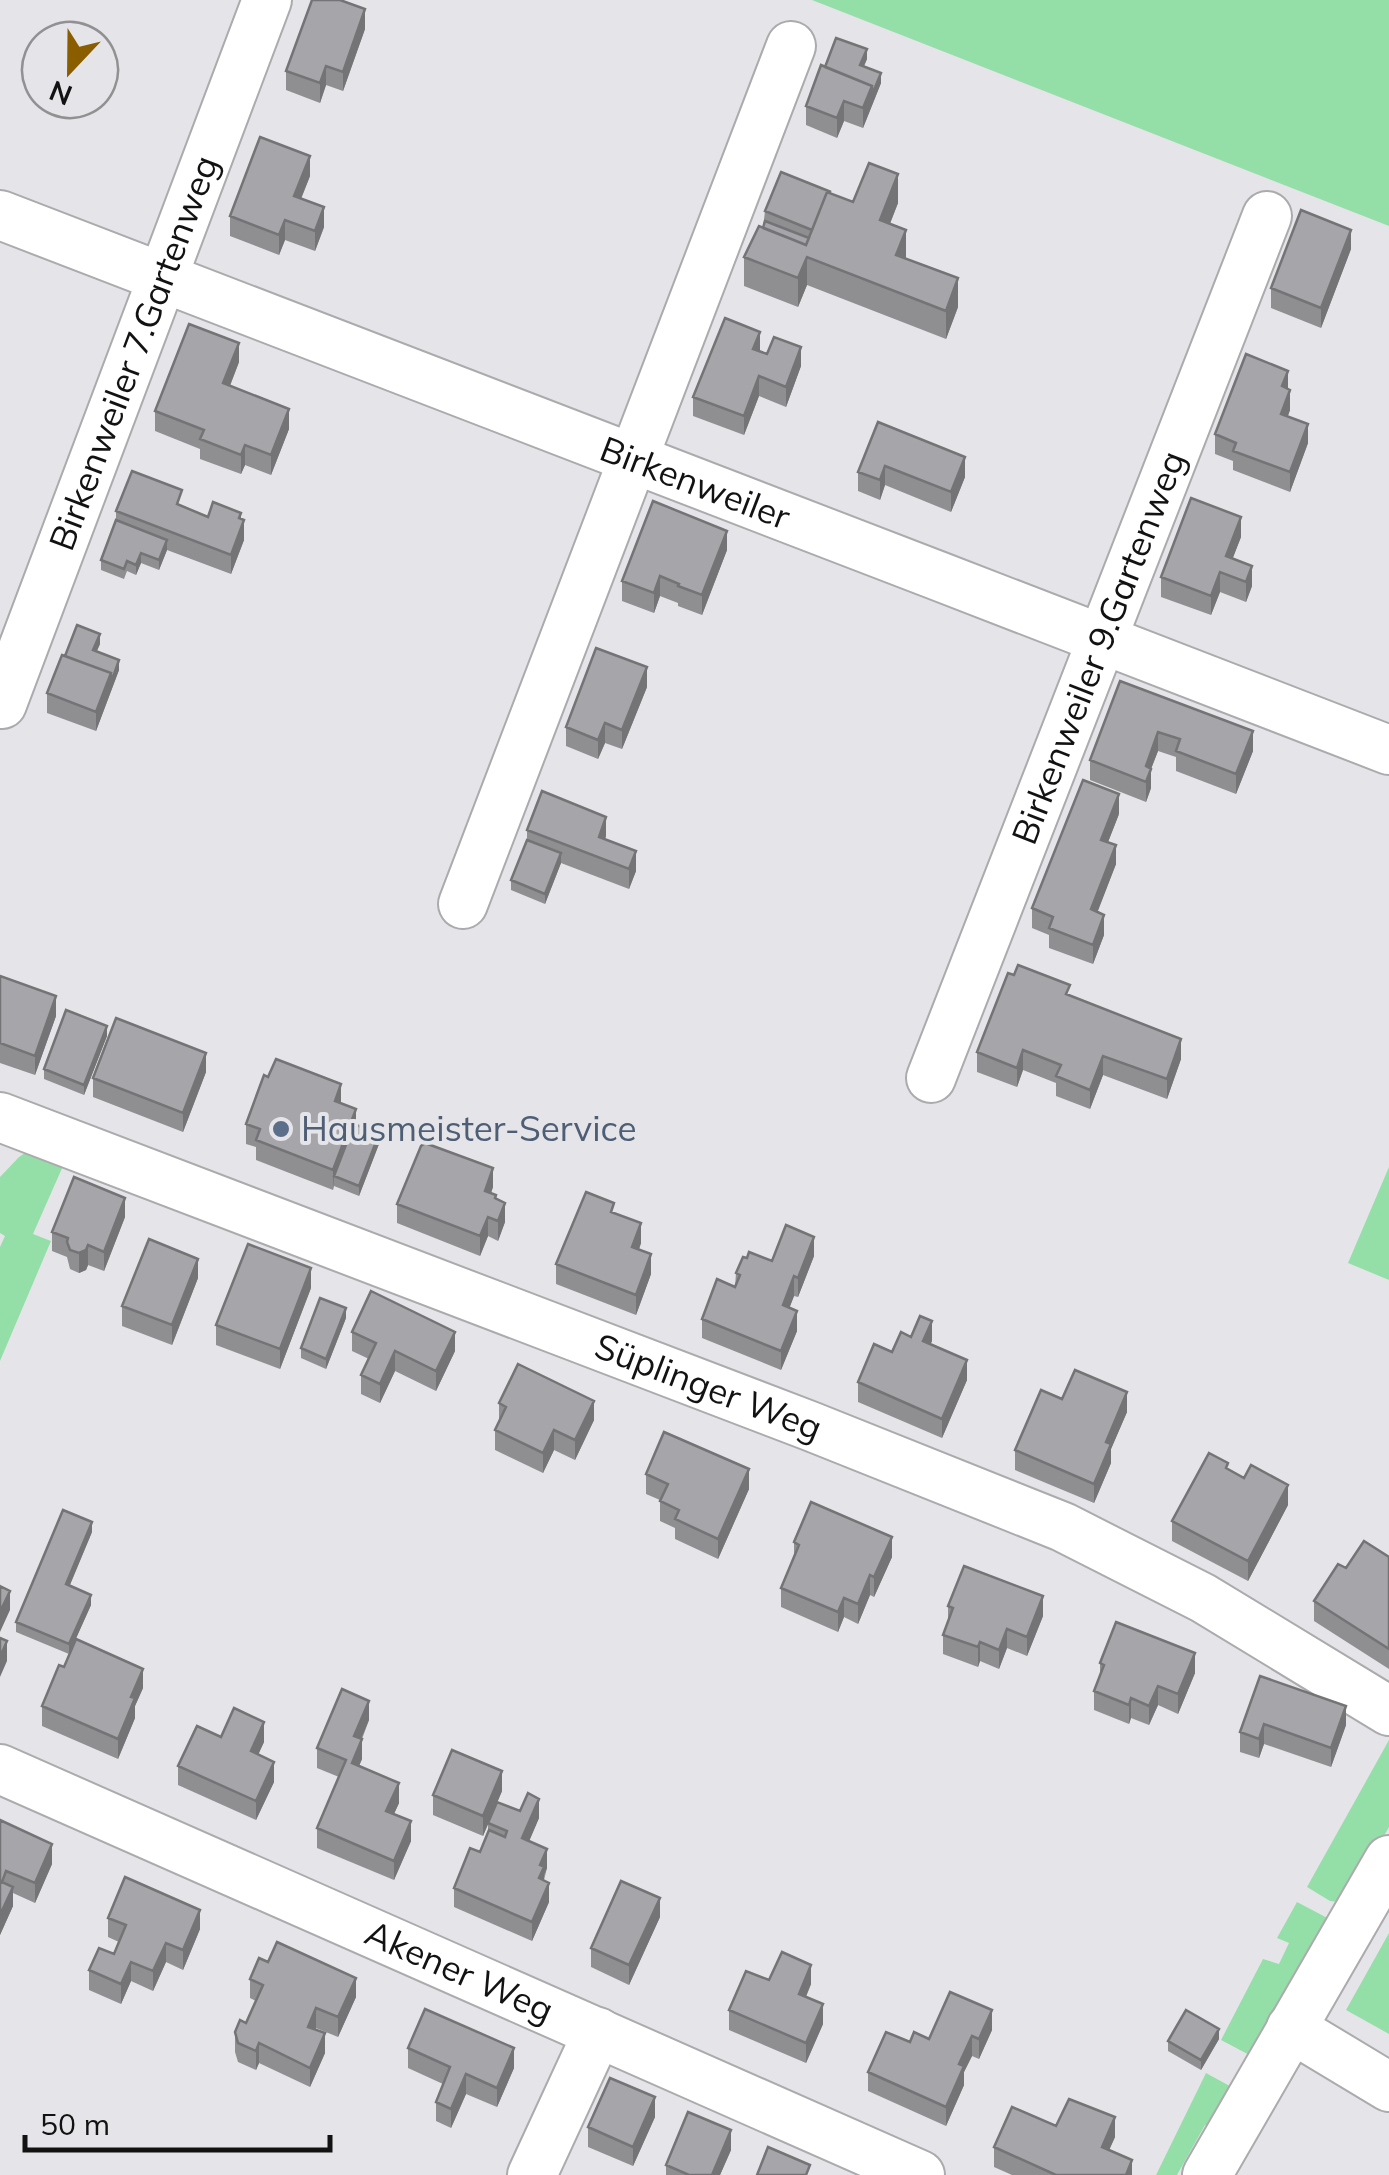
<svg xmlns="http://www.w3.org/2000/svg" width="1389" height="2175" viewBox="0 0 1389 2175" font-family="Mulish,sans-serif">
	<rect width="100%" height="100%" fill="#e5e5e9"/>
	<path fill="#94dfa7" d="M812,0h577v226z
		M31,1149l36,8 -34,77 18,7 -51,120v-114l5,-11 -5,-3v-56l19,-20z
		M1389,1167v113l-41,-17z
		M1389,1740v87l-43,76 -16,-2 -23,-14z
		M1297,1902l38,20 -78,137 -36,-19 42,-81 16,5 10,-21 -12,-5z
		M1389,1933v101l-43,-24z
		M1206,2073l31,17 -20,40 -12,-5 -28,50h-21z"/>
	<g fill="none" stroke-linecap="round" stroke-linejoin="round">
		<g stroke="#ababae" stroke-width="52">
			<g id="minor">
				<path id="s1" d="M0,215c461,182 927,354 1389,535"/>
				<path id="s2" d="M2,704l265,-704"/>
				<path d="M463,904l328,-858"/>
				<path id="s3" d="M931,1078l336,-862"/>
				<path id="s4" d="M0,1117l810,309 253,101 140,71 186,113"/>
				<path id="s5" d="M0,1769l920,406"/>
				<path d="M1291,2028l98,59"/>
				<path d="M532,2175l66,-143"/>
				<path d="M1207,2175l182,-315"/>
			</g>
		</g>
		<use href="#minor" stroke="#fff" stroke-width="48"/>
	</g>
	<path fill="#8f8e91" d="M365,29l-22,62 -17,-6 -6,18 -34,-13v-19z
		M867,59l-3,7 17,17 -18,45 -19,-7 -7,17 -31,-13v-19l19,-39z
		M310,176l-9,23 23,28 -9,24 -30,-11 -6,15 -49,-19v-20z
		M831,193l22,9 45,1 -8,21 16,35 52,48 -12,32 -139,-54 -9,22 -54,-21v-29l19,-29 2,-17z
		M1351,249l-30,79 -50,-20v-20z
		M760,351l41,15 -15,41 -27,-11 -15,39 -51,-19v-19z
		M239,362l-9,24 59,43 -18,46 -26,-10 -4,9 -41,-15v-10l-45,-18v-20z
		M1288,389l2,21 -2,6 20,27 -18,49 -57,-22v-9l-18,-7v-20z
		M878,422l87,55 -14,35 -66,-27 -5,15 -22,-9v-19z
		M182,507l26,10 33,2 3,21 -13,34 -64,-24 -8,20 -18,-7 -5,12 -9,-4 -3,8 -23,-9v-10l15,-40v-9z
		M1241,537l-9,22 20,27 -6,16 -26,-10 -9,23 -50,-18v-20z
		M727,550l-25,65 -24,-9v-3l-18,-7 -6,17 -32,-12v-20z
		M100,644l-4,8 23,18 -23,61 -49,-18v-20l18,-37z
		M1120,681l133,70 -17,43 -60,-23v-14l-18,-6 -7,18v19l-5,14 -56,-22v-20z
		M647,687l-25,62 -17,-6 -7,16 -32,-13v-19z
		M1119,814l-11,28 8,22 -19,48 7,23 -11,29 -44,-16v-13l-17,-7v-20z
		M527,830l79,6 -1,3 31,32 -7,18 -68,-26 -16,41 -34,-14v-10l16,-40z
		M0,976l56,40 -21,59 -35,-12z
		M1070,995l111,64 -14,40 -64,-24 -13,34 -34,-13v-13l-33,-13 -6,17 -40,-15v-20z
		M107,1036l-23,59 -40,-16v-10z
		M206,1072l-23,60 -90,-35v-19z
		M341,1103l15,22 23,19 -20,52 -25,-10 -1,4 -77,-30v-13l-10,-3v-20z
		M493,1187l-2,6 5,6 9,23 -7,19 -10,-5 -8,20 -83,-33v-19z
		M614,1213l27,30 -2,7 12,24 -15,41 -80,-31v-20z
		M125,1217l-21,54 -16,-6 -2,5 -7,3 -9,-4 -3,-12 -15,-6v-19z
		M814,1256l-16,41 -4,-1 -5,12 8,23 -16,39 -79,-32v-19l33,-32 1,-14z
		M198,1278l-26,67 -50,-19v-20z
		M311,1288l-31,81 -64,-24v-20z
		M346,1318l-20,51 -25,-11v-10z
		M352,1332l103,19 -19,40 -41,-20 -15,32 -19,-9v-19l8,-16 -17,-8z
		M911,1337l21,4 -2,3 37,36 -25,58 -84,-36v-20z
		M1062,1399l65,13 -16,37v14l-17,40 -79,-33v-20z
		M499,1403l95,17 -19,40 -21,-10 -11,23 -48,-23v-20l4,-8z
		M1228,1470l60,35 -40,76 -76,-40v-20z
		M646,1474l103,15 -31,70 -43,-20v-11l-15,-7v-21l-14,-6z
		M92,1532l-22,53 21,20 -22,49 -53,-22v-10z
		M794,1542l98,15 -18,40 -4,-2 -12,29 -14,-7 -6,15 -57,-25v-19l13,-30z
		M1389,1557v112l-75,-48v-20l32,-33z
		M948,1606l95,10 -16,40 -20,-8 -8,21 -19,-8 -2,6 -35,-13v-19l5,-15z
		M1100,1663l95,10 -17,41 -20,-9 -9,20 -18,-7 -2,6 -35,-14v-19l6,-14z
		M1260,1676l86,49 -15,42 -67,-23 -5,14 -19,-6v-20z
		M143,1688l-8,18v12l-17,41 -76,-33v-20z
		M369,1720l-7,19v20l-3,7 40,37 -5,11 17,27 -17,39 -77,-32v-20l22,-51 -22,-9v-20z
		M221,1737l43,5 -6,12 16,28 -18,38 -78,-35v-19z
		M502,1791l-19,45 -50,-21v-20z
		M539,1818l-10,23 18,27 -3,12 5,22 -17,39 -78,-34v-19l26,-36 8,-20v-9z
		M0,1820l52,44 -17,39 -22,-10v13l-13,29z
		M660,1917l-31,68 -38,-18v-19z
		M108,1918l92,11 -17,41 -17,-8 -13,29 -22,-10 -10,23 -32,-14v-20l25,-16 5,-12 -11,-5z
		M250,1979l106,18 -18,40 -22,-9v2l9,23 -15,34 -51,-24 -3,7 -18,-8 -3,-10v-20l11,-9 10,-22 -6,-3z
		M769,1980l42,4 -5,13 17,27 -17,39 -77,-33v-20z
		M992,2030l-13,29 -7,-3 -8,16v13l-18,41 -78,-35v-19l42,-30z
		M1219,2039l-18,31 -33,-19v-10z
		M408,2048l106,20 -17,39 -31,-13 -15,34 -15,-7v-19l7,-18 -35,-16z
		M655,2117l-22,49 -45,-19v-20z
		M1056,2126l59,11 -6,13 23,25h-120l-18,-8v-20z
		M731,2150l-11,25h-54v-10z"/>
	<path fill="#747476" d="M365,9v20l-22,62v-19z
		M867,49v10l-7,16v-10z
		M326,66v19l-6,18v-20z
		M881,73v10l-18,45v-20l9,-22z
		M844,101v20l-7,17v-20z
		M310,156v20l-16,40v-20z
		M898,174v29l-18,45v-28z
		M324,207v20l-9,24v-20z
		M285,220v20l-6,15v-20z
		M906,230v28l-10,-3z
		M1351,230v19l-30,79v-20z
		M807,257v28l-9,22v-29z
		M958,278v29l-12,32v-28z
		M760,332v19l-7,-2z
		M239,343v19l-16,41v-20z
		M801,347v19l-15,41v-20z
		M1288,371v19l-6,-4z
		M759,376v20l-15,39v-19z
		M1290,390v20l-9,23v-19z
		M289,409v20l-18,46v-20z
		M1308,424v19l-18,49v-20z
		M245,445v20l-4,9v-19z
		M965,457v20l-14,35v-20z
		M885,466v19l-5,15v-20z
		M241,513v15l3,-8v20l-13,34v-19z
		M1241,517v20l-15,39v-20z
		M727,531v19l-25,65v-20z
		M167,540v10l-8,20v-10z
		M141,553v10l-5,12v-10z
		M1252,566v20l-6,16v-20z
		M1220,572v20l-9,23v-19z
		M660,576v20l-6,17v-20z
		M100,634v10l-7,16v-10z
		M119,660v10l-23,61v-19l15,-39z
		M647,667v20l-25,62v-19z
		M605,723v20l-7,16v-19z
		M1253,731v20l-17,43v-20z
		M1158,732v19l-7,18v19l-5,14v-36z
		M1119,794v20l-18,46v-20z
		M606,817v19l-7,20v-19z
		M1116,845v19l-25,65v-20z
		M636,851v20l-7,18v-20z
		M561,853v10l-16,41v-10z
		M1104,915v20l-11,29v-19z
		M56,996v20l-21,59v-19z
		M107,1026v10l-23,59v-10z
		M1181,1039v20l-14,40v-20z
		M1023,1050v20l-6,17v-19z
		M206,1053v19l-23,60v-19z
		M1103,1056v19l-13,34v-19z
		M341,1084v19l-6,-2z
		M356,1109v20l-22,47 -1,14v-20z
		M379,1134v10l-20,52v-10z
		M493,1168v19l-8,23v-19z
		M125,1198v19l-21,54v-19z
		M505,1203v19l-7,19v-20z
		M488,1217v19l-8,20v-20z
		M641,1223v20l-9,24v-20z
		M814,1237v19l-16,41v-19z
		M88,1245v20l-2,5 -7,3v-20z
		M651,1254v20l-15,41v-20z
		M198,1259v19l-26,67v-20z
		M311,1268v20l-31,81v-20z
		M794,1276v20l-11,29v-20z
		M346,1308v10l-20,51v-10z
		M797,1311v20l-16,39v-19z
		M932,1321v20l-9,20v-20z
		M455,1332v19l-19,40v-20z
		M395,1351v20l-15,32v-19z
		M967,1360v20l-25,58v-19z
		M1127,1392v20l-16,37v14l-17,40v-19l12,-42z
		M594,1401v19l-19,40v-20z
		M554,1430v20l-11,23v-20z
		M749,1469v20l-31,70v-20z
		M1288,1485v20l-40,76v-20z
		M92,1522v10l-26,62v-10z
		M892,1537v20l-18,40v-20z
		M870,1575v20l-12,29v-20z
		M10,1591v19l-10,22v-20z
		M91,1595v10l-22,49v-10z
		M1043,1596v20l-16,40v-19z
		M844,1598v19l-6,15v-20z
		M1007,1629v19l-8,21v-19z
		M7,1641v20l-7,16v-20z
		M980,1642v19l-2,6v-20z
		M1195,1653v20l-17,41v-20z
		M143,1669v19l-8,18v12l-17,41v-20l13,-42z
		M1158,1686v19l-9,20v-19z
		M1131,1698v20l-2,6v-19z
		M369,1701v19l-15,35v-19z
		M1346,1706v19l-15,42v-19z
		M264,1722v20l-13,29v-20z
		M1264,1724v20l-5,14v-19z
		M362,1739v20l-10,23v-19z
		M274,1762v20l-18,38v-19z
		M502,1771v20l-19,45v-20z
		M399,1783v20l-13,28v-20z
		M539,1799v19l-17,40v-20z
		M411,1821v20l-17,39v-19z
		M52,1844v20l-17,39v-20z
		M547,1849v19l-3,7v12l-5,10 1,-32z
		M549,1883v19l-17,39v-19z
		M13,1887v19l-13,29v-20z
		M660,1898v19l-31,68v-20z
		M200,1910v19l-17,41v-20z
		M166,1943v19l-13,29v-20z
		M131,1962v19l-10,23v-20z
		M811,1965v19l-12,29v-19z
		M356,1978v19l-18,40v-20z
		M823,2004v20l-17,39v-20z
		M316,2008v20l-8,18v-19z
		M992,2010v20l-13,29v-20z
		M1219,2029v10l-18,31v-10z
		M325,2033v20l-15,34v-19z
		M972,2036v20l-8,16v13l-18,41v-19l13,-43z
		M259,2043v20l-3,7v-19z
		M514,2048v20l-17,39v-19z
		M466,2074v20l-15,34v-19z
		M655,2097v20l-22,49v-19z
		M1115,2117v20l-13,29v-19z
		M731,2130v20l-11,25h-8z
		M1132,2160v15h-6z"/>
	<path fill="#a6a5a9" stroke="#747476" stroke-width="2.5" d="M312,0h28l25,9 -22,63 -17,-6 -6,17 -34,-12z
		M836,38l31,11 -7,16 21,8 -9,22v-9l-47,-19z
		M821,65l51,21 -9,22 -19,-7 -7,17 -31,-12z
		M260,137l50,19 -16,40 30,11 -9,24 -30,-11 -6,15 -49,-19z
		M869,163l29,11 -18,46 26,10 -10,25 62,23 -12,33 -139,-54 -9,21 -54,-21 15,-31 47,19 21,-53 26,10z
		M781,172l50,20h-4l-15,38 -47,-19z
		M1301,210l50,20 -30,78 -50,-20z
		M765,221l44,17 -3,7 -43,-17z
		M725,318l35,14 -7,17 14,5 7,-17 27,10 -15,40 -27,-11 -15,40 -51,-19z
		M189,324l50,19 -16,40 66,26 -18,46 -26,-10 -4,10 -41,-16 4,-9 -49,-19z
		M1246,354l42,17 -6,15 8,4 -9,24 27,10 -18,48 -57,-21 3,-8 -21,-9z
		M878,422l87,35 -14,35 -66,-26 -5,14 -22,-8z
		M132,471l50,19 -5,14 31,13 5,-15 28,11 -2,5 5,2 -13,35 -115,-44z
		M1191,498l50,19 -15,39 26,10 -6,16 -26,-10 -9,24 -50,-19z
		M653,501l74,30 -25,64 -24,-9 1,-2 -19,-8 -6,17 -32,-12z
		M116,520l51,20 -8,20 -18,-7 -5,12 -9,-4 -3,8 -23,-9z
		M77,625l23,9 -7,16 26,10 -8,23v-10l-46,-17z
		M596,648l51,19 -25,63 -17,-7 -7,17 -32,-13z
		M62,655l49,18 -15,39 -49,-19z
		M1120,681l133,50 -17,43 -60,-23 4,-12 -22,-7 -12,34 5,3 -5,13 -56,-22z
		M1083,780l36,14 -18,46 15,5 -25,64 13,6 -11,30 -44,-17 4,-11 -21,-9z
		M542,791l64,26 -7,20 37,14 -7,18 -102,-39z
		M527,840l34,13 -16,41 -34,-14z
		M1018,965l52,20 -4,9 115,45 -14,40 -64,-23 -13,34 -34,-14 5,-11 -38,-15 -6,18 -40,-16 31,-79 6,2z
		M0,976l56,20 -21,60 -35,-13z
		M66,1010l41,16 -23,59 -40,-16z
		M116,1018l90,35 -23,60 -90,-35z
		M276,1059l65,25 -6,17 21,8 -23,61 -77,-30 4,-11 -14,-5 18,-49 4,2z
		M354,1124l25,10 -20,52 -25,-10z
		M425,1143l68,25 -8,23 11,4 -1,3 10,5 -7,18 -10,-4 -8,19 -83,-32 24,-58z
		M74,1177l51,21 -21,54 -16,-7 -2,5 -7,3 -9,-3 -3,-8 1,-4 -16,-6z
		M586,1192l28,11 -3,9 30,11 -9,24 19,7 -15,41 -80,-31z
		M786,1225l28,12 -16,41 -4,-2 -11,29 14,6 -16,40 -79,-32 15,-40 18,8 5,-12 -4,-2 7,-16 4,1 2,-6 23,9z
		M149,1239l49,20 -26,66 -50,-19z
		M248,1244l63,24 -31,81 -64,-24z
		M371,1291l84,41 -19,39 -41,-20 -15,33 -19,-9 15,-32 -24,-11z
		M320,1298l26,10 -20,51 -25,-11z
		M920,1316l12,5 -9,20 44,19 -25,59 -84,-37 16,-38 18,8 9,-20 10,5z
		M518,1364l76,37 -19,39 -21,-10 -11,23 -48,-23 11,-23 -7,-4z
		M1075,1370l52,22 -21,50 5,2 -17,40 -79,-34 26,-60 21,9z
		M664,1432l85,37 -31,70 -43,-20 4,-9 -19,-9 8,-17 -22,-10z
		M1209,1453l19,10 -2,5 18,10 7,-13 37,20 -40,76 -76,-40z
		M811,1502l81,35 -18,40 -4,-2 -12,29 -14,-6 -6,14 -57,-24 18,-43 -5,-3z
		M63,1510l29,12 -26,62 25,11 -22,49 -53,-22z
		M1364,1541l25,16v92l-75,-48 24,-37 8,4z
		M964,1566l79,30 -16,41 -20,-8 -8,21 -19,-8 -2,5 -35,-12 10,-27 -5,-2z
		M0,1586l10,5 -10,21z
		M1116,1622l79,31 -17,41 -20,-8 -9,20 -18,-8 -2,7 -35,-14 10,-26 -4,-2z
		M0,1638l7,3 -7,16z
		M76,1639l67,30 -12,28 4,1 -17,41 -76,-33 17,-41 5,2z
		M1260,1676l86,30 -15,42 -67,-24 -5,15 -19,-7z
		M342,1689l27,12 -15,35 8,3 -10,24 47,20 -13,28 25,10 -17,40 -77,-33 29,-68 -29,-12z
		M234,1708l30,14 -13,29 23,11 -18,39 -78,-35 19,-40 24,11z
		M452,1750l50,21 -19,45 -50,-21z
		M528,1793l11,6 -17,39 25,11 -7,16 4,2 -5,11 10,5 -17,39 -78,-34 16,-40 10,4 9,-22 16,7 2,-6 -19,-8 9,-21 23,9z
		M0,1820l52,24 -17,39 -29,-12 -4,11 11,5 -13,28z
		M125,1877l75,33 -17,40 -17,-7 -13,28 -22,-9 -10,22 -32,-14 10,-22 15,6 12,-29 -18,-7z
		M621,1881l39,17 -31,67 -38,-17z
		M277,1942l79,36 -18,39 -22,-9 -8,19 17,6 -15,35 -51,-25 -3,8 -18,-8 -3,-11 5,-12 6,3 17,-38 -13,-6 9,-21 9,4z
		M782,1952l29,13 -12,29 24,10 -17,39 -77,-33 17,-39 23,9z
		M950,1992l42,18 -13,29 -7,-3 -13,28 5,2 -18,41 -78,-35 18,-40 24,10 4,-10 15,7z
		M425,2009l89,39 -17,40 -31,-14 -15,35 -15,-7 14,-35 -42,-19z
		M1186,2010l33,19 -18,31 -33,-19z
		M610,2078l45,19 -22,50 -45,-20z
		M1069,2099l46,18 -13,30 30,13 -6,15h-70l-62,-28 18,-40 44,19z
		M688,2112l43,18 -19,45h-23l-23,-10z
		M768,2147l42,18 -4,10h-49z"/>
	<circle fill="#5c6f8a" stroke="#e5e5e9" stroke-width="4" cx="281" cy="1129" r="10"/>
	<g text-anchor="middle" stroke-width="8" stroke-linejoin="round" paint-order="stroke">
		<g font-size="35" fill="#121213" stroke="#e5e5e9">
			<text dy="12" stroke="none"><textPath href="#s2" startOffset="375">Birkenweiler 7.Gartenweg</textPath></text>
			<text dy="12" stroke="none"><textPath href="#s1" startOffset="745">Birkenweiler</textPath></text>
			<text dy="12" stroke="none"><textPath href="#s3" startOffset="462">Birkenweiler 9.Gartenweg</textPath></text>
			<text dy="12" stroke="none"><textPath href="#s4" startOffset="758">Süplinger Weg</textPath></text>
			<text dy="12" stroke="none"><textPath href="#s5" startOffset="502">Akener Weg</textPath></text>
		</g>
		<g font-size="35" fill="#4e5e75" stroke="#e5e5e9" text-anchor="start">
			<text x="301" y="1141">Hausmeister-Service</text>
		</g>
	</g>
	<g transform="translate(70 70) rotate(202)"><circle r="48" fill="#e5e5e9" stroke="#919193" stroke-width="2.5"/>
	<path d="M0-8L18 38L0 25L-18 38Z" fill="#895d00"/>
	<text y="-15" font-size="28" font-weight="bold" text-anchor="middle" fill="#121213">N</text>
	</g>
	<path d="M25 2135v15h305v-15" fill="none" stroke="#121213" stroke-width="5"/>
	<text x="40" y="2135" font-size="30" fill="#121213" stroke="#e5e5e9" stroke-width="8" paint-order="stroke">50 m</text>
</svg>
